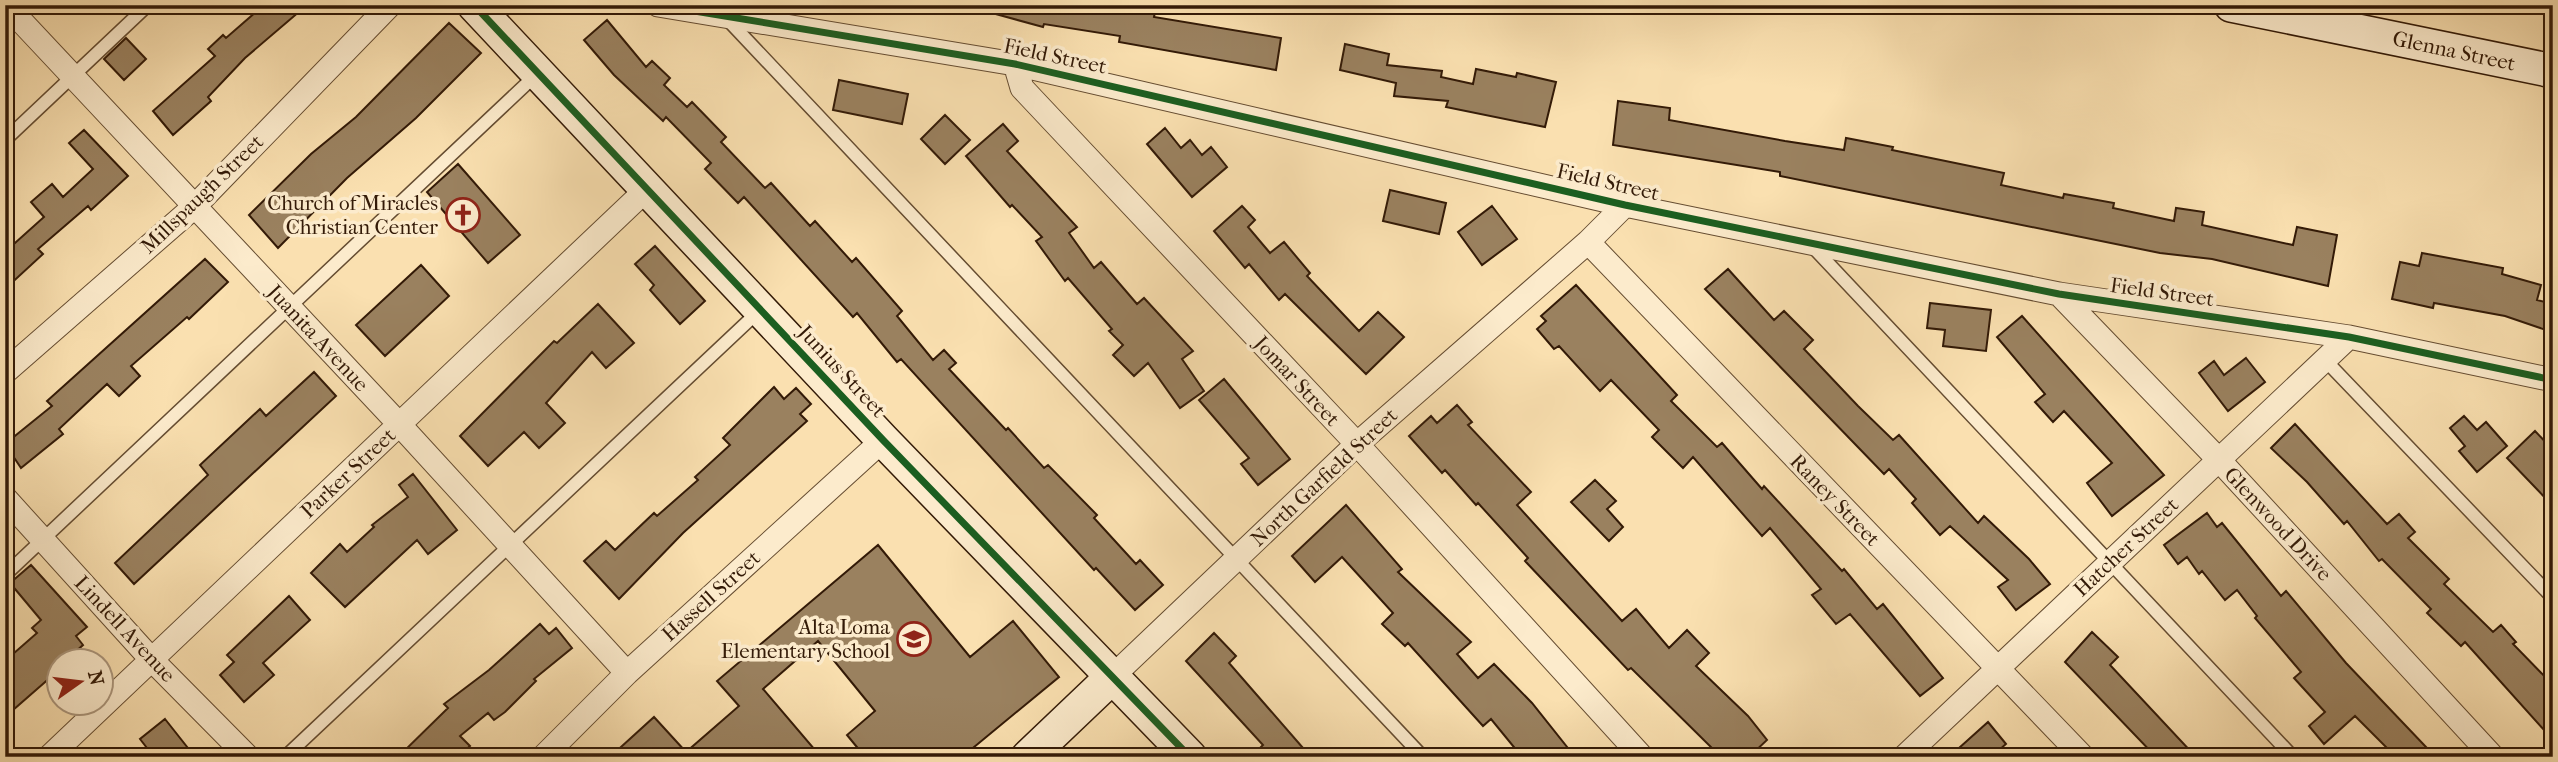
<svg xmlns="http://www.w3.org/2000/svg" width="2558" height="762" viewBox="0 0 2558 762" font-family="'IM FELL French Canon',serif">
	<rect width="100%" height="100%" fill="#fae0b0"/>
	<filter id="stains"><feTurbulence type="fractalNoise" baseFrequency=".00286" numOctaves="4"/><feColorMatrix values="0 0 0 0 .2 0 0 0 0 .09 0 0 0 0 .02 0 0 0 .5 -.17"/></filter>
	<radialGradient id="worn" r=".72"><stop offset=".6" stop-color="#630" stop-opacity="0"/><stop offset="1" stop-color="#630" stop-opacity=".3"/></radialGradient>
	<path fill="#9a815f" stroke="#331a07" stroke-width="2" d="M264,5h43l-62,53 -37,39 3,4 -38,34 -20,-24 62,-55 -7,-7 15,-14 3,3z
		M981,5h164l11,2 -2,10 127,21 -5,32 -157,-28 1,-6 -76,-12 -1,3 -62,-17z
		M607,20l39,47 6,-6 18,17 -6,7 23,22 5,-5 34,35 -5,5 44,46 6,-5 39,43 5,-5 37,41 4,-4 46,53 -5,5 36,44 11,-10 12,13 -7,6 57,61 2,-2 36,40 4,-3 49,50 -3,3 42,46 4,-4 23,25 -28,25 -39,-42 -2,2 -193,-211 -4,3 -40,-49 -4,4 -109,-120 -6,6 -33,-34 6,-6 -45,-46 -3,4 -49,-46 -30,-35z
		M449,23l32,30 -65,65 -69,60 -69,70 -29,-33 62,-61 45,-37z
		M126,38l20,21 -22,21 -20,-21z
		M1345,44l44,10 -2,11 55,6 -1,6 32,7 3,-15 40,8 1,-4 39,9 -11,45 -99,-20 2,-6 -54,-5 2,-13 -56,-13z
		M839,80l69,14 -6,30 -69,-14z
		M1618,101l52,7 -1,12 116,21 59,9 2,-12 47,9 -1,3 112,23 -3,12 62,13 1,-4 50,9 -1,5 61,13 2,-13 28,4 -2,13 91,20 4,-18 40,8 -9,51 -116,-27 -52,-6 -380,-77v-4l-167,-27z
		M945,115l25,25 -25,24 -24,-25z
		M1003,124l15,17 -11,10 70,76 -8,6 25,35 7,-6 36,42 7,-6 49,53 -11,8 22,32 -24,17 -32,-45 -14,13 -21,-21 10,-10 -14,-14 3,-2 -44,-51 -3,3 -29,-40 6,-4 -30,-32 -2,2 -44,-51z
		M1165,128l16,20 9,-8 12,15 9,-8 16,20 -35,30 -45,-53z
		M84,130l44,46 -37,34 -3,-4 -50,43 5,5 -38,35v-37l39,-35 -13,-15 21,-18 11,13 30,-28 -24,-26z
		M458,164l62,71 -32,28 -61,-71z
		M1390,190l56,13 -7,31 -56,-13z
		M1242,206l13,14 -7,7 22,26 14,-11 26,31 -3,3 52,55 19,-19 26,25 -38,37 -81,-80 -6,6 -30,-36 -4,4 -31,-37z
		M1492,206l25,33 -35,26 -24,-33z
		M655,246l50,55 -25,23 -30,-34 4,-5 -19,-21z
		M2422,253l81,15 -1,6 39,11 -4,15 16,4 -7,26 -41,-14 -71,-13 -1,5 -41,-9 8,-37 19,4z
		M205,259l23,23 -39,37 -2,-2 -56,49 9,10 -21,20 -12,-12 -48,45 4,5 -42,34 -16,-24 47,-38 -5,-5z
		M421,265l28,31 -64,60 -29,-31z
		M1728,269l46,51 10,-9 29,29 -9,9 54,57 35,34 6,-5 79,88 6,-7 45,43 21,25 -34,26 -18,-23 10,-7 -58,-54 -10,9 -28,-32 4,-4 -27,-30 -5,5 -179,-185z
		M1576,285l101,110 -6,6 46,46 5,-4 40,46 2,-3 78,85 2,-2 33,40 6,-5 60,74 -23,18 -70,-82 -14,10 -24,-29 9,-6 -51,-61 -8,8 -69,-79 -10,11 -31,-31 7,-7 -48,-50 -11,11 -41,-45 -5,3 -17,-20 9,-8 -5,-5z
		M1930,303l61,7 -5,41 -43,-5 2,-16 -18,-2z
		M598,304l36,39 -28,25 -14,-16 -46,51 19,20 -26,25 -15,-16 -36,34 -28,-30 94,-95 3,2z
		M2022,316l142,159 -52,41 -25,-33 25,-20 -48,-52 -11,11 -18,-20 10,-8 -48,-57z
		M2246,358l19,24 -37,29 -29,-38 15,-12 10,14z
		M314,372l22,24 -202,188 -19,-21 93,-88 -8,-10 60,-56 6,7z
		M1224,379l66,80 -32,26 -17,-21 8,-6 -50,-58z
		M774,387l10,12 12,-11 15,16 -11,10 7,7 -124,112 -64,66 -35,-38 22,-20 9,9 39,-37 3,3 41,-36 -3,-3 35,-32 -7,-7z
		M1457,405l15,17 -4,3 63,67 -14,13 105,116 14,-12 33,39 18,-18 22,23 -13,13 52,50 19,24 -18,17h-28l-90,-89 -3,2 -103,-109 3,-3 -50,-55 -2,2 -31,-35 -3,3 -33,-37 22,-20 6,7z
		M2464,416l13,14 9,-8 21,24 -30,26 -18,-21 6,-5 -15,-18z
		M2295,424l92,100 12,-10 16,18 -7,6 41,41 -5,5 49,48 8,-7 15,17 -3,2 40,41v55l-88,-98 -4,4 -34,-33 4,-4 -49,-50 -3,2 -32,-40 -3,3 -37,-42 -36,-34z
		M2535,431l18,19v56l-46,-48z
		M413,474l44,56 -29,24 -11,-14 -72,67 -34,-34 29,-29 7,8 27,-25 -2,-2 36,-28 -9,-12z
		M1595,480l21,21 -9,8 16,18 -14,14 -38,-39z
		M1346,505l56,64 -4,3 73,70 -14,12 21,24 16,-14 38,39 43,54h-53l-31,-38 -8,7 -75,-83 -3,3 -23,-22 11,-11 -51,-56 -27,25 -23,-26z
		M2207,513l10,14 5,-4 59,73 5,-5 60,72 80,84 -11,10h-39l10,-10 -31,-31 -31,28 -15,-18 16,-14 -31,-34 7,-6 -46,-54 2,-2 -20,-26 -12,10 -23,-29 -3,3 -12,-17 -9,7 -14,-19z
		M878,545l92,112 43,-36 46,56 -97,80h-97l-18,-22 28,-24 -57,-70 -55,48 58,68h-211l44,-40 32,35 53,-46 -22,-25z
		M31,565l56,62 -11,9 7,9 -18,16h-5v8l-55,48v-56l32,-28 -5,-5 9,-8 -31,-37z
		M289,596l21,24 -47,43 11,12 -30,27 -24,-27 14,-13 -7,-7z
		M540,624l9,10 7,-6 16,20 -38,31 2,2 -31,31 -11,8 -6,-7 -28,23 10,10 -12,11h-60l50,-49 -4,-4 45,-34z
		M2092,632l26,25 -8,8 86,92h-40l-91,-95z
		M1214,633l22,23 -7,7 74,85 -10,9h-42l12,-12 -77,-84z
		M165,719l30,38h-41l-14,-18z
		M1988,722l18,22 -15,13h-42z"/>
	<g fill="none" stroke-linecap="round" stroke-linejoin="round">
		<g stroke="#654c31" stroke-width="15">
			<path id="lane" d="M727,19l696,738
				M5,140l143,-135
				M1811,245l482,512
				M2325,360l228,238
				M5,575l533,-502
				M285,757l474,-446"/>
		</g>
		<g stroke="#654c31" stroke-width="25">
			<path id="street" d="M6,5l393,419 228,249
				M658,5l357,59 610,141 434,89 290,43 204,43
				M1015,64l7,24 335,356 285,313
				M1588,242l495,515
				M2059,294l160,166 274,297
				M5,372l189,-165 196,-202
				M5,498l146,161 97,98
				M1113,676l244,-232 231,-202 37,-37
				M49,757l598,-568
				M543,757l84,-84 256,-233
				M1904,757l445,-420"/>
		</g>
		<g stroke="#331a07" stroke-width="36">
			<path id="secondary" d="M474,5l409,435 307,317
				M2231,5l322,66
				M1028,757l85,-81"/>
		</g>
		<use href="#lane" stroke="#fcebcc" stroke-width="12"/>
		<use href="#street" stroke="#fcebcc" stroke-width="23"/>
		<use href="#secondary" stroke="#fcebcc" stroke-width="33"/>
		<g stroke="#fcebcc" stroke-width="11">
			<path id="cycleway" d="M474,5l409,435 307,317
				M658,5l357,59 610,141 434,89 290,43 204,43"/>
		</g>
		<use href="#cycleway" stroke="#1b5e20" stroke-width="7"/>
	</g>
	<defs>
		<g id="church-ring" transform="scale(1.75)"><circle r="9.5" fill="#fcebcc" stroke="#8f2418" stroke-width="1.5"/><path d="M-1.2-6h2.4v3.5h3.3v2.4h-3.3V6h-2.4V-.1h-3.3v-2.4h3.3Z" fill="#8f2418"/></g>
		<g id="school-ring" transform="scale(1.75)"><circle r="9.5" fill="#fcebcc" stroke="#8f2418" stroke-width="1.5"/><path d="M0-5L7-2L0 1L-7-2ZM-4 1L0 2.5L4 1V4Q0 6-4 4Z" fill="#8f2418"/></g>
	</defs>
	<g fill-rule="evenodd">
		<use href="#church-ring" x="463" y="215"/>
		<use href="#school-ring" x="914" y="639"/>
	</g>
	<g text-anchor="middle" stroke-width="7" stroke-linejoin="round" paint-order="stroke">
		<g font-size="21" fill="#331a07" stroke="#fcebcc">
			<text transform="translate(2454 51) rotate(12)" y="7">Glenna Street</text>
			<text transform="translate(1055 56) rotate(12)" y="7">Field Street</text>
			<text transform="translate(1608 182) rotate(13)" y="7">Field Street</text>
			<text transform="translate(202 194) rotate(-44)" y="7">Millspaugh Street</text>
			<text transform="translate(2162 292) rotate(8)" y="7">Field Street</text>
			<text transform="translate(318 338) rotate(47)" y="7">Juanita Avenue</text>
			<text transform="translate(842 371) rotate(47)" y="7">Junius Street</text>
			<text transform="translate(1297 381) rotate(47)" y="7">Jomar Street</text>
			<text transform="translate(348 473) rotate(-43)" y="7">Parker Street</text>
			<text transform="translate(1324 477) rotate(-43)" y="7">North Garfield Street</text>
			<text transform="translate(1835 500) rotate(46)" y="7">Raney Street</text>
			<text transform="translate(2278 524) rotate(47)" y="7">Glenwood Drive</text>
			<text transform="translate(2126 547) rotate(-43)" y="7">Hatcher Street</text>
			<text transform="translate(711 596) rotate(-42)" y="7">Hassell Street</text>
			<text transform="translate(125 629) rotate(47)" y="7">Lindell Avenue</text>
		</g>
		<g font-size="21" fill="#331a07" stroke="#fcebcc" text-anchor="end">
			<text x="438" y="210">Church of Miracles<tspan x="438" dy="24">Christian Center</tspan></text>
			<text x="890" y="634">Alta Loma<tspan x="890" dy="24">Elementary School</tspan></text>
		</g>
	</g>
	<rect width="2558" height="762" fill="none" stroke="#fae0b0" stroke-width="28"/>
	<rect x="7" y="7" width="2544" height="748" fill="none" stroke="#331a07" stroke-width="3.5"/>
	<rect x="14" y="14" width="2530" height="734" fill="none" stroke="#331a07" stroke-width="2"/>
	<g transform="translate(80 682) rotate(76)"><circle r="33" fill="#fcebcc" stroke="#ac977d" stroke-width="2"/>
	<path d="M0-5L12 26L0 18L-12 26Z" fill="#8f2418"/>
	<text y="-10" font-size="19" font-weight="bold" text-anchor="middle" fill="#331a07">N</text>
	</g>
	<rect width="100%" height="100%" filter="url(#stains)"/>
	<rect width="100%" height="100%" fill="url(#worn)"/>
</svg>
